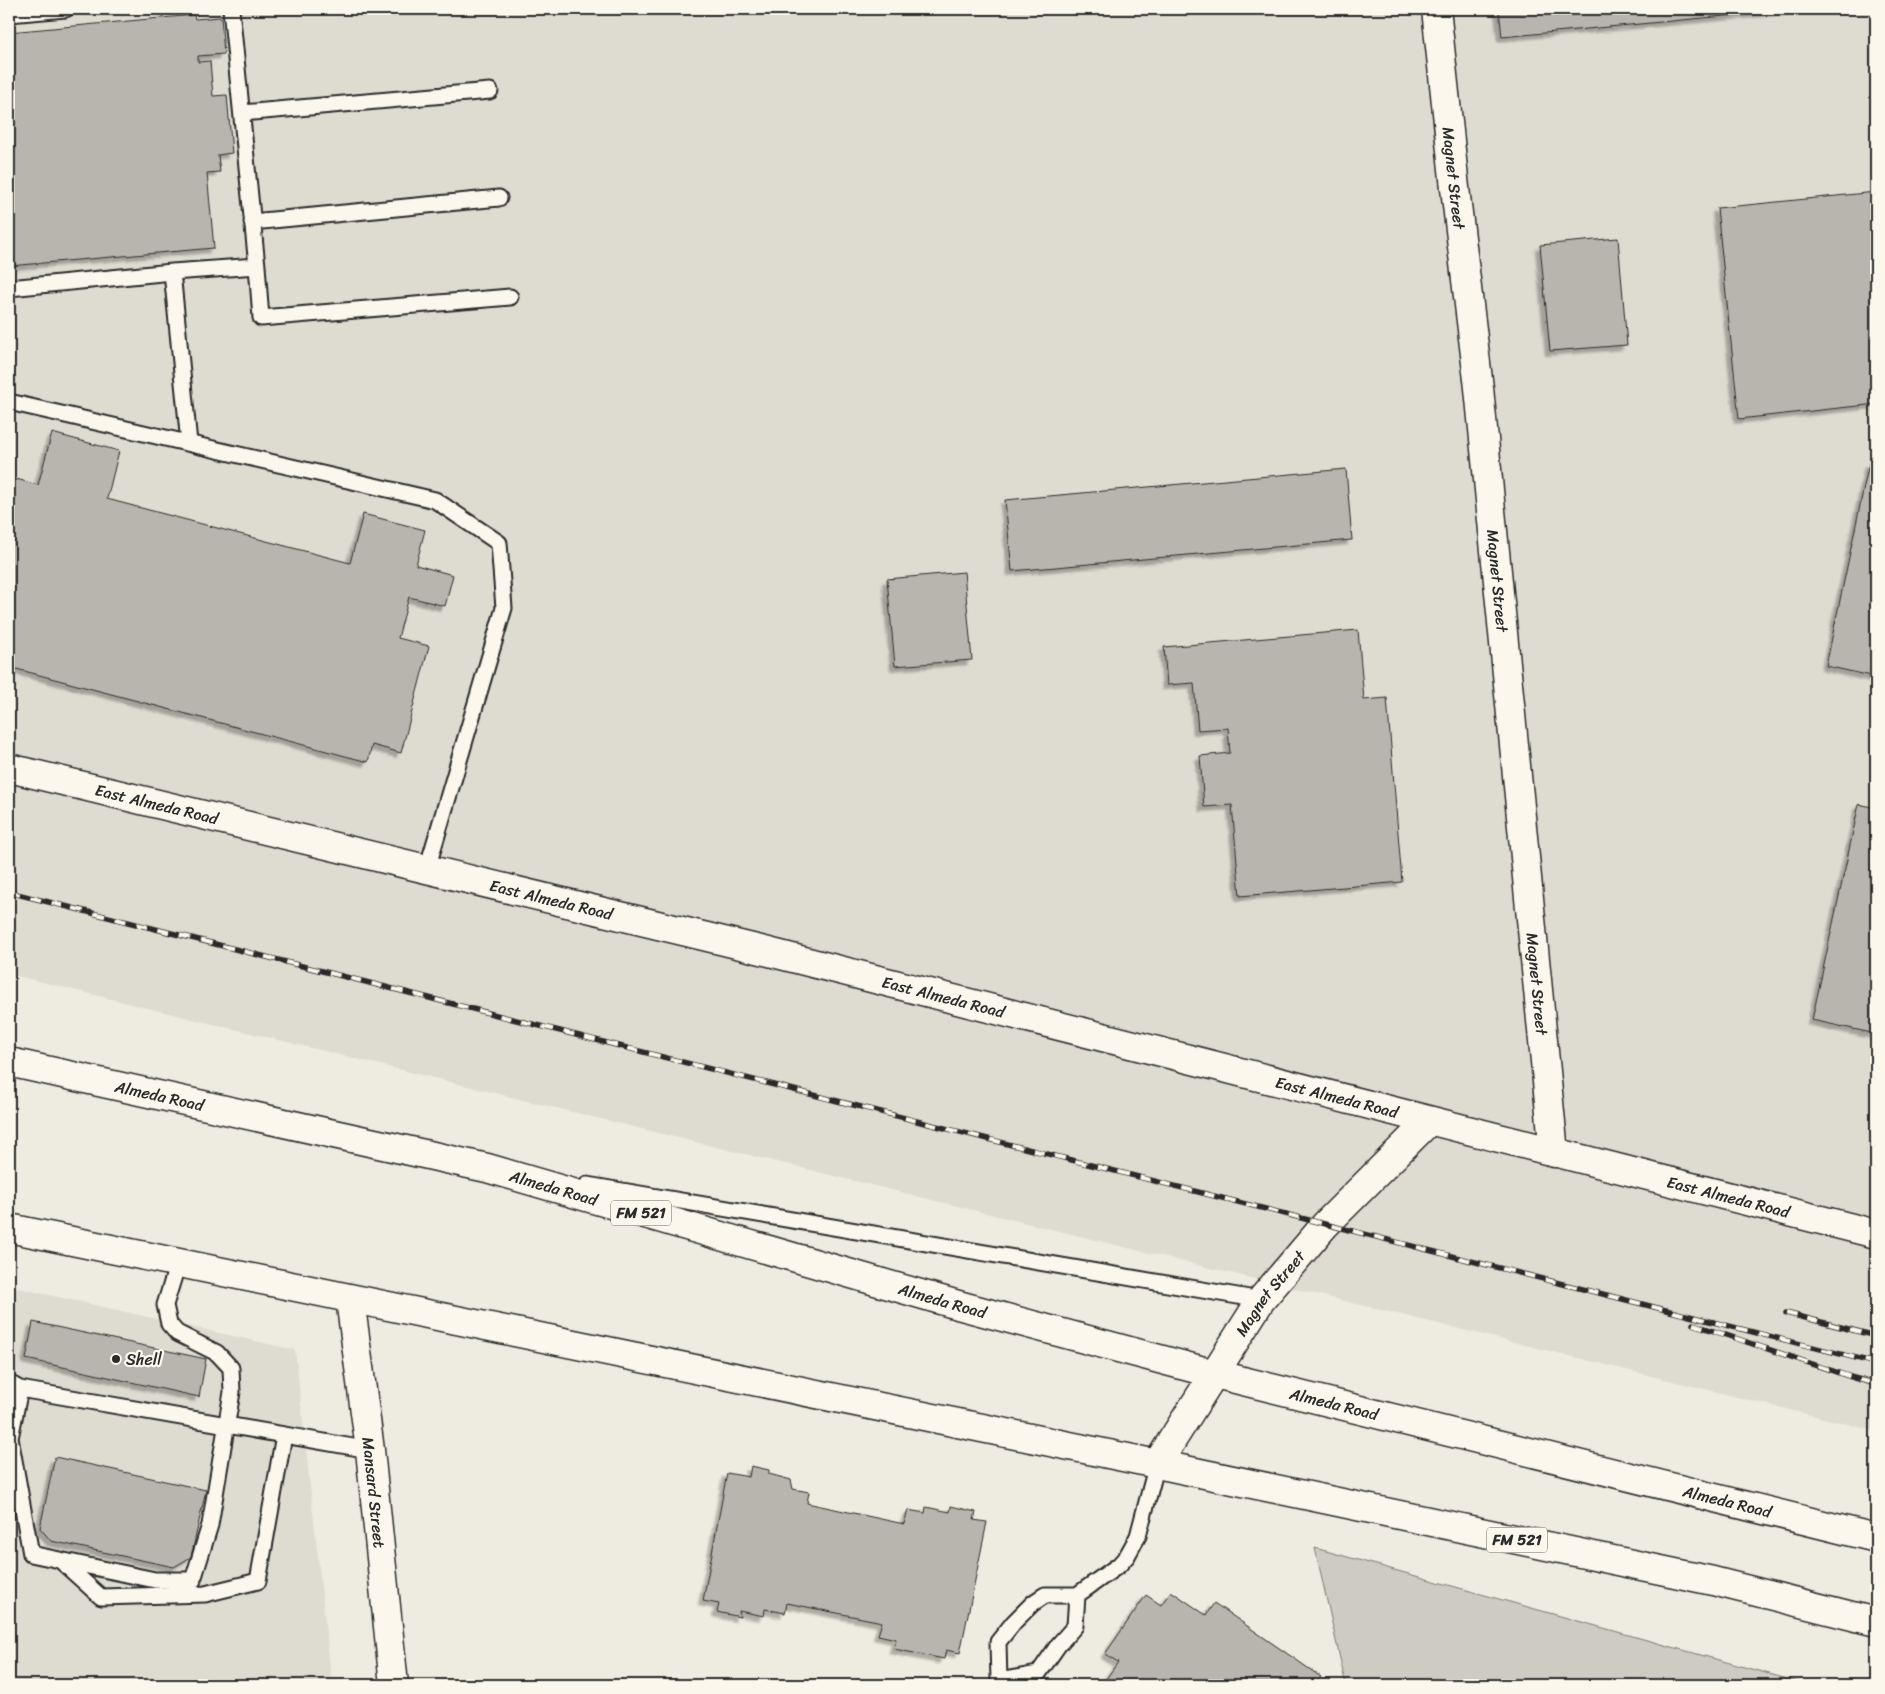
<svg xmlns="http://www.w3.org/2000/svg" width="1885" height="1694" viewBox="0 0 1885 1694" font-family="Sriracha,sans-serif">
	<defs>
		<filter id="shadow"><feDropShadow dx="-4.5" dy="4.5" stdDeviation="1" flood-color="#0004"/></filter>
	</defs>
	<rect width="100%" height="100%" fill="#eeebe0"/>
	<filter id="ink" filterUnits="userSpaceOnUse"><feTurbulence type="fractalNoise" baseFrequency=".02" numOctaves="2"/><feDisplacementMap in="SourceGraphic" scale="10" xChannelSelector="R" yChannelSelector="G"/><feConvolveMatrix kernelMatrix="1 2 1 2 8 2 1 2 1" color-interpolation-filters="sRGB"/></filter>
	<g filter="url(#ink)">
		<path fill="#dedbd1" d="M9,9h1867v1422l-1867,-457z
			M9,1286l286,64 37,335h-323z"/>
		<path fill="#cecbc2" stroke="#7c7b76" d="M1315,1548l494,137h-463z"/>
		<path fill="#b8b5ae" stroke="#2b2b2b" filter="url(#shadow)" d="M1499,9h300l-297,28z
			M194,15l1,4 26,-2 3,37 -26,2v6l12,-1 3,35 14,-1 5,58 -14,2 2,17 -13,1 7,75 -205,18v-234z
			M1876,192v212l-137,15 -22,-211z
			M1618,238l9,107 -77,6 -10,-106z
			M52,433l67,18 -12,48 243,64 13,-49 62,16 -9,35 37,10 -8,31 -36,-9 -11,41 31,8 -28,107 -29,-8 -4,17 -359,-95v-190l29,8z
			M1869,463l7,1v213l-50,-11z
			M1346,469l6,71 -340,31 -7,-71z
			M964,572l8,88 -77,6 -8,-87z
			M1358,630l6,70 23,-2 15,184 -162,14 -8,-91 -28,2 -4,-51 30,-3 -2,-25 -30,2 -4,-47 -27,2 -3,-38z
			M1859,804l17,4v226l-64,-14z
			M33,1322l173,37 -7,38 -173,-38z
			M55,1457l151,33 -15,67 -17,10 -123,-26 -11,-13z
			M751,1466l18,4v4l22,6 2,9 16,3 -2,11 97,21 4,-14 17,3 1,-6 24,5 1,-6 25,6 -2,8 13,2 -27,131 -14,-3 -2,9 -50,-10 2,-10 -18,-4 4,-13 -95,-19 -2,10 -20,-4 -1,7 -25,-5 1,6 -23,-5 2,-8 -16,-3 24,-128 22,4z
			M1171,1591l35,24 8,-12 107,74 -6,8h-199l-10,-6 12,-17 -13,-8 41,-59 15,10z"/>
		<g fill="none" stroke-linecap="round" stroke-linejoin="round">
			<g stroke="#2b2b2b" stroke-width="19">
				<path id="lane" d="M9,14l57,-5
					M242,113l248,-22
					M252,222l247,-24
					M257,266l4,52 249,-21
					M9,288l163,-16
					M9,402l426,98 64,43 5,65 -77,261
					M189,443l-17,-171 85,-6 -26,-257
					M587,1185l674,115
					M9,1383l11,6 350,61
					M20,1389l-10,49 21,116 124,26h38l17,-55 22,-133 -1,-24 -14,-15 -40,-20 -8,-9 -4,-19 13,-42
					M61,1561l40,36 104,-3 53,-13 26,-146
					M1077,1595l-2,31 -16,18 -21,30 -39,7 -1,-39 16,-20 19,-19 12,-8h32l42,-30 8,-9 11,-20 19,-72"/>
			</g>
			<g stroke="#2b2b2b" stroke-width="31">
				<g id="street">
					<path id="s1" d="M1436,9l19,179 24,200 75,765"/>
					<path id="s2" d="M9,768l752,182 1115,284"/>
					<path id="s3" d="M350,1299l20,151 24,235"/>
					<path id="s4" d="M1157,1464l104,-164 64,-75 104,-104"/>
				</g>
			</g>
			<g stroke="#2b2b2b" stroke-width="31">
				<g id="primary">
					<path id="s5" d="M9,1062l478,106 471,137 257,69 661,164"/>
					<path d="M9,1228l1148,236 556,117 163,41"/>
				</g>
			</g>
			<use href="#lane" stroke="#fbf7ec" stroke-width="15"/>
			<use href="#street" stroke="#fbf7ec" stroke-width="28"/>
			<use href="#primary" stroke="#fbf7ec" stroke-width="28"/>
			<g stroke="#2b2b2b" stroke-width="5.5">
				<path id="rail" d="M9,892l1867,471
					M1786,1313l90,23
					M1693,1324l161,54 22,6"/>
			</g>
			<use href="#rail" stroke="#fbf7ec" stroke-width="4" stroke-dasharray="11" stroke-linecap="butt"/>
		</g>
	</g>
	<circle fill="#2b2b2b" stroke="#fbf7ec" stroke-width="2" cx="116" cy="1359" r="5"/>
	<g text-anchor="middle" stroke-width="4.5" stroke-linejoin="round" paint-order="stroke">
		<g fill="#fbf7ec" stroke="#696865" stroke-width="1">
			<rect x="611" y="1200.5" width="60" height="25" rx="4"/>
			<rect x="1487" y="1527.5" width="60" height="25" rx="4"/>
		</g>
		<g font-size="15" font-weight="bold" fill="#2b2b2b">
			<text x="641" y="1218">FM 521</text>
			<text x="1517" y="1545">FM 521</text>
		</g>
		<g font-size="16" fill="#2b2b2b" stroke="#fbf7ec">
			<text dy="6" stroke="none"><textPath href="#s1" startOffset="170">Magnet Street</textPath></text>
			<text dy="6" stroke="none"><textPath href="#s1" startOffset="575">Magnet Street</textPath></text>
			<text dy="6" stroke="none"><textPath href="#s2" startOffset="152">East Almeda Road</textPath></text>
			<text dy="6" stroke="none"><textPath href="#s2" startOffset="558">East Almeda Road</textPath></text>
			<text dy="6" stroke="none"><textPath href="#s1" startOffset="980">Magnet Street</textPath></text>
			<text dy="6" stroke="none"><textPath href="#s2" startOffset="962">East Almeda Road</textPath></text>
			<text dy="6" stroke="none"><textPath href="#s5" startOffset="154">Almeda Road</textPath></text>
			<text dy="6" stroke="none"><textPath href="#s2" startOffset="1368">East Almeda Road</textPath></text>
			<text dy="6" stroke="none"><textPath href="#s5" startOffset="559">Almeda Road</textPath></text>
			<text dy="6" stroke="none"><textPath href="#s2" startOffset="1772">East Almeda Road</textPath></text>
			<text dy="6" stroke="none"><textPath href="#s4" startOffset="205">Magnet Street</textPath></text>
			<text dy="6" stroke="none"><textPath href="#s5" startOffset="964">Almeda Road</textPath></text>
			<text dy="6" stroke="none"><textPath href="#s5" startOffset="1369">Almeda Road</textPath></text>
			<text dy="6" stroke="none"><textPath href="#s3" startOffset="195">Mansard Street</textPath></text>
			<text dy="6" stroke="none"><textPath href="#s5" startOffset="1774">Almeda Road</textPath></text>
		</g>
		<g font-size="16" fill="#2b2b2b" stroke="#fbf7ec" text-anchor="start">
			<text x="126" y="1365">Shell</text>
		</g>
	</g>
	<rect width="1885" height="1694" fill="none" stroke="#fbf7ec" stroke-width="30"/>
	<rect x="15" y="15" width="1855" height="1664" fill="none" stroke="#2b2b2b" stroke-width="2" filter="url(#ink)"/>
</svg>
